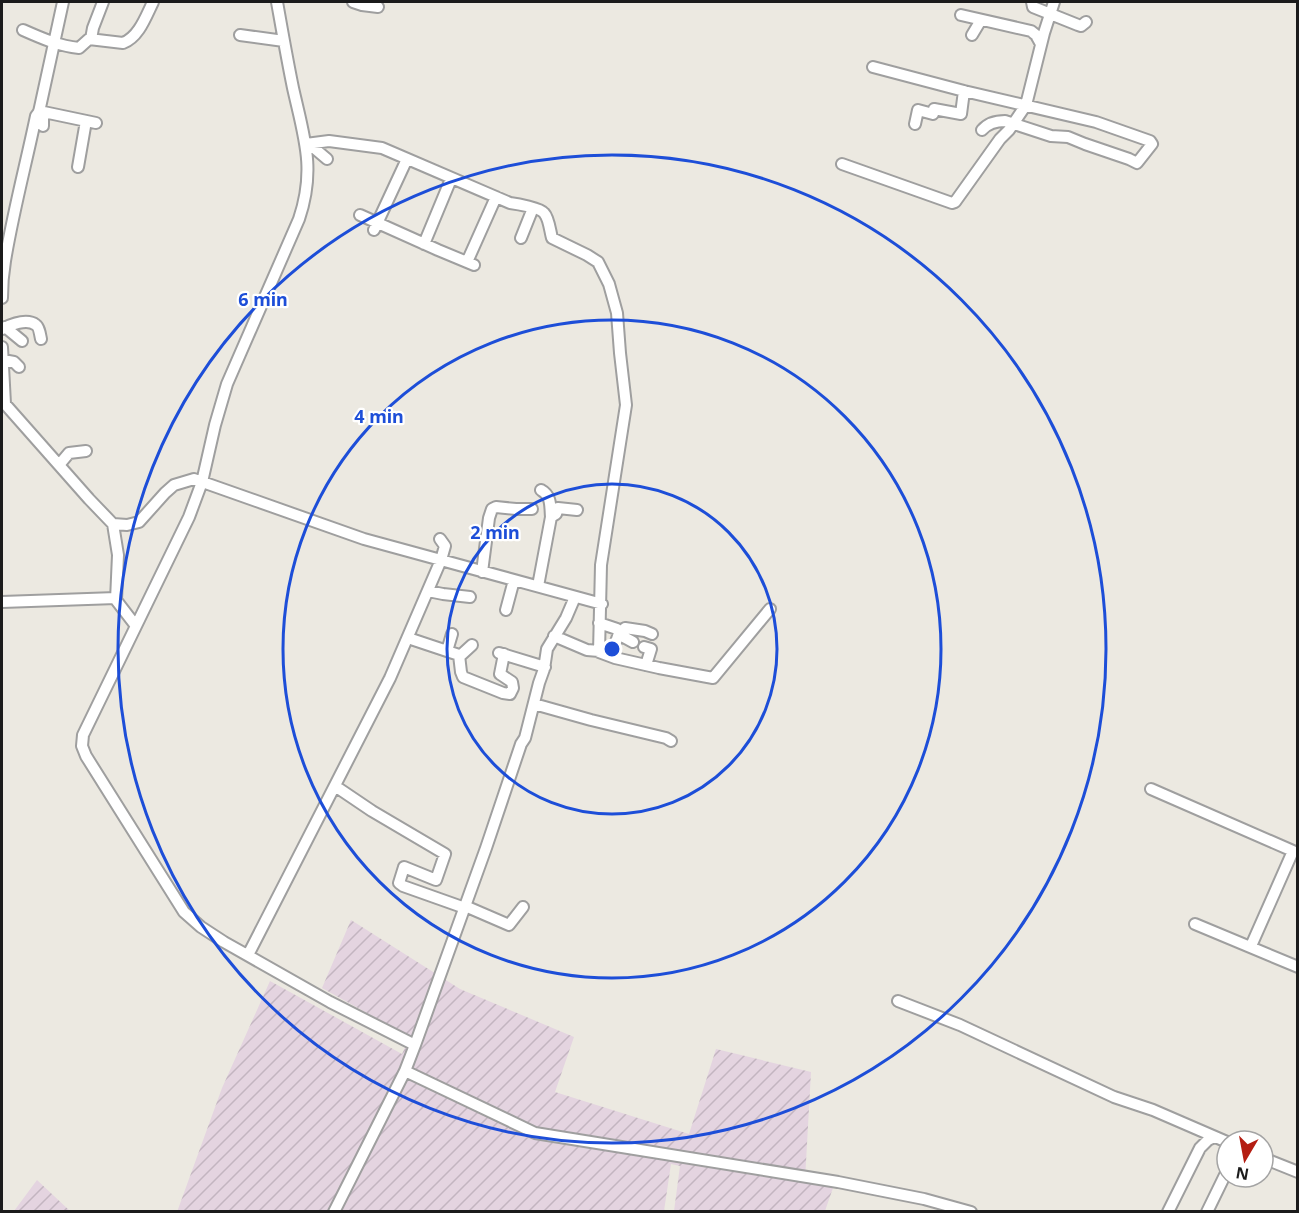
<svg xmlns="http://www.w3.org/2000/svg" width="1299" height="1213" viewBox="0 0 1299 1213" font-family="'Noto Sans',sans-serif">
	<defs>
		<pattern id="industrial-furrows" width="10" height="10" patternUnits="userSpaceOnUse" patternTransform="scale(1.5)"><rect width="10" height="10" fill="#e4d4e0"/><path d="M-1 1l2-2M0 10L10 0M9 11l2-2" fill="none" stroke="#c3b5c0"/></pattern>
	</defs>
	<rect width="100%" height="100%" fill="#ece9e1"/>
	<path fill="url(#industrial-furrows)" d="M351,920l109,69 114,48 -19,55 134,42 27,-85 95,23 -6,108 29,5 -9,26h-151l6,-45 -9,-2 -7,47 -487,1 45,-124 48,-107 132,73 8,-17 -88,-49z
		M37,1180l33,31h-56z"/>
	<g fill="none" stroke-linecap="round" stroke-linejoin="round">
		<g stroke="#9f9f9f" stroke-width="14">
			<path id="minor" d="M277,2c5,28 10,57 16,86 11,49 23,81 6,131l-72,165 -12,41 -13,57 -13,35 -106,218 -1,11 4,10 98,156 17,15 23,15 106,60 85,43 -10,26 130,62 303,49 86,17 47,13
				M353,2l9,3 16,2
				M1032,2l1,5 45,18 3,1 5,-4
				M961,15l70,16 5,4 5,9
				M23,30c18,8 36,16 56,18l10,-9 34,4c16,-6 23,-27 30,-41
				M240,35l44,6
				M972,35l9,-15
				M91,39l2,-11 10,-26
				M873,67l91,24 132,31 54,19 2,3 -15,19 -8,-4 -44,-15 -17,-7 -17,-1 -46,-15c-9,0 -17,2 -23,9
				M39,111l57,12
				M43,112v14
				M915,124l3,-14 15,4 1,-5 27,5 3,-23
				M306,144l23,-3 53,7 128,55c8,1 30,5 34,10 5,5 6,18 8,25l35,17 11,7 11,22 8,29 3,40 6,52 -25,160 -2,87 16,6 44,10 54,10 57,-69
				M306,148h8l13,11
				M842,164l110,39 3,-1 45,-63 9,-9 17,-25 18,-72 10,-31
				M78,167l8,-46
				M360,215l78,35 36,15
				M374,230l33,-71
				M521,238l12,-30
				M424,244l27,-65
				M467,262l29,-65
				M2,298c0,-13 1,-25 3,-37 8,-49 21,-97 31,-145l3,-4 24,-110
				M5,327l17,14
				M2,329c8,-4 25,-11 34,-4 3,2 4,9 5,14
				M2,347l3,57 84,95 24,25 5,31 -2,45 20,26
				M3,360l11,2 5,5
				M59,465l10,-12 17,-2
				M541,490c11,6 9,17 10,27
				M113,524l14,1 12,-3 26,-29 9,-8 20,-6 170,60 238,65
				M482,572l7,-54 3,-9 4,-2 20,2h16
				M538,586l13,-69 5,-3 2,-6 19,2
				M428,591l15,3 27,3
				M2,602l114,-4
				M506,610l8,-30
				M599,623l18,6 5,7 11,6
				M554,636l33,14 12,1
				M408,638l51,17 2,17 2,5 40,16 7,1 3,-6 -1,-6 -12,-8 4,-20
				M616,642l3,-9 6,-5 20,3 7,3
				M644,647l7,2 -5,16
				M447,651l5,-17
				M499,653l46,14
				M460,656l12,-11
				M534,704l57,16 75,18 5,3
				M335,786l37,25 73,43 -9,26 -32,-13 -5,16 4,3 62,22
				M1151,789l142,62 -42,95
				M465,906l44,19 14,-18
				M1195,924l103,43
				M248,955l142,-277 51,-118 4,-14 -5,-7
				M898,1001l62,24 154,72 39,13 74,32
				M415,1045l71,-197 35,-104 4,-6 14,-55 5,-14 3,-20 19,-31 9,-21
				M1263,1158l35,14
				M334,1212l71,-141
				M1168,1212l32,-64 8,-8 6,-3
				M1207,1212l20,-41"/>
		</g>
		<use href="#minor" stroke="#fff" stroke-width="10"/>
	</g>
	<g fill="none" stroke="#1d4ed8" stroke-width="3">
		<circle cx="612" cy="649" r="165"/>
		<circle cx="612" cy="649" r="329"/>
		<circle cx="612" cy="649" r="494"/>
	</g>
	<circle cx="612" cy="649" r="9" fill="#1d4ed8" stroke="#fff" stroke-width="3"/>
	<g font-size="18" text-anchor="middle" font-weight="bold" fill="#1d4ed8" stroke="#fff" stroke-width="4.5" stroke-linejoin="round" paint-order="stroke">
		<text x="263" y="306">6 min</text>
		<text x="379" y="423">4 min</text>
		<text x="495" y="539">2 min</text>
	</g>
	<rect width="1299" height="1213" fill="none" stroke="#1b1b1b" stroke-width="6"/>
	<g transform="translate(1245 1159) rotate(190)"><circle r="28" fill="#ffffff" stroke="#a4a4a4" stroke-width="1.5"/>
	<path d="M0-4.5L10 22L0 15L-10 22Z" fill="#b41d12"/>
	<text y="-9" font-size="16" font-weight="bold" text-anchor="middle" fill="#1b1b1b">N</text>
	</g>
</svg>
